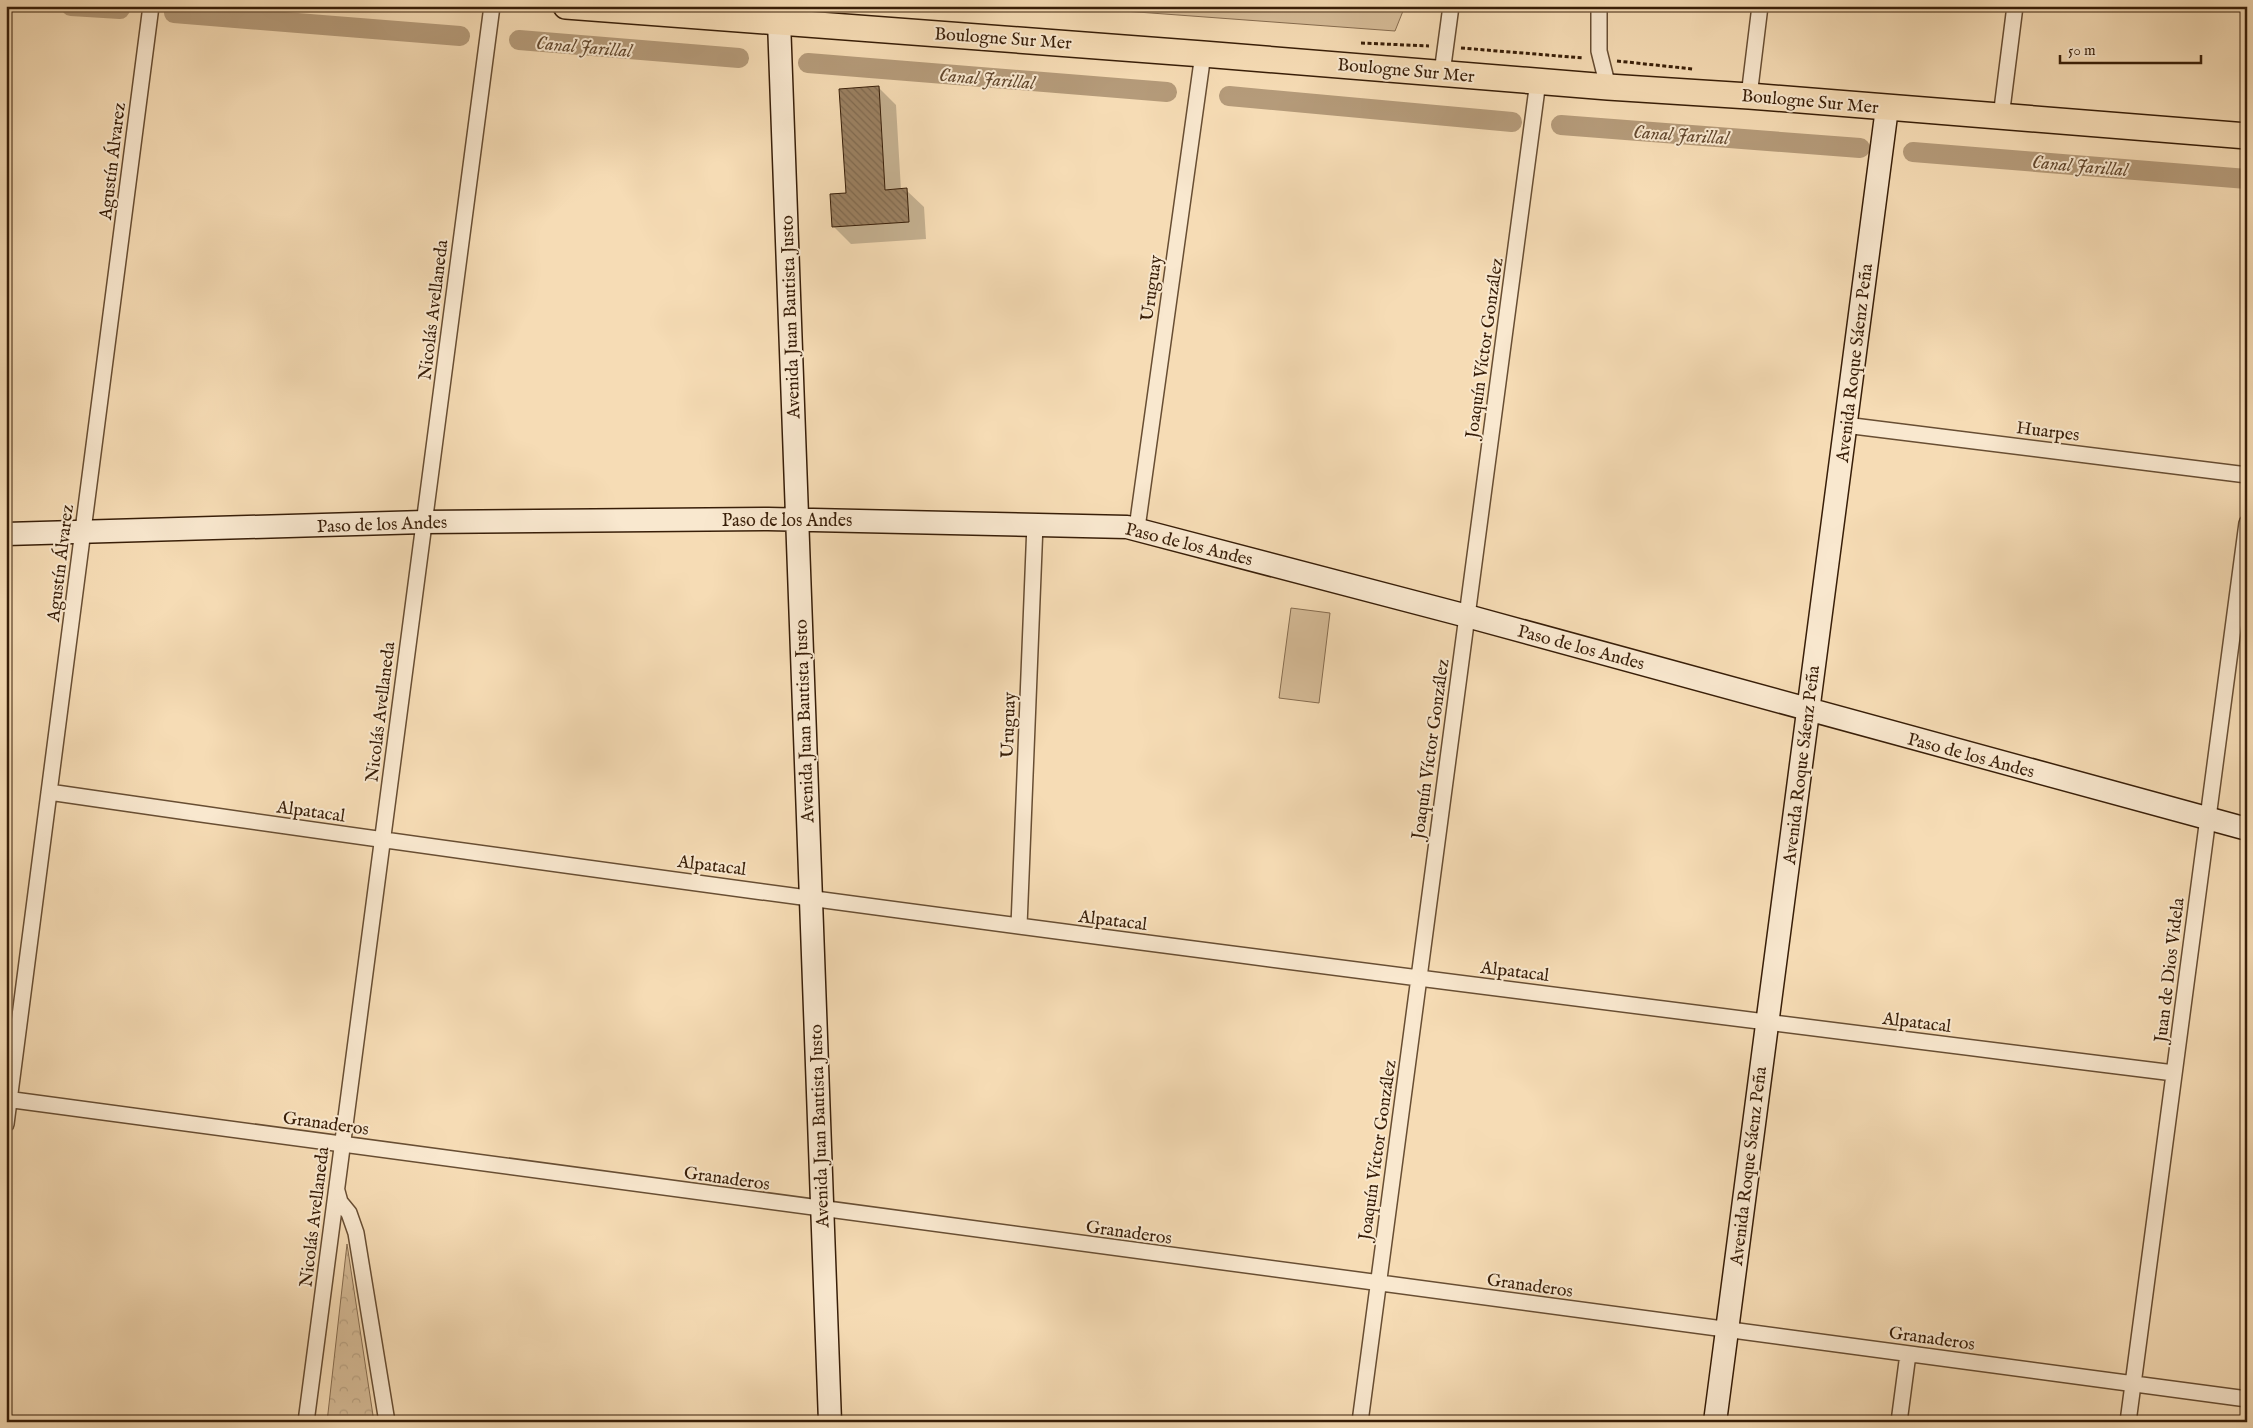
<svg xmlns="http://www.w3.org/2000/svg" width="2253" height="1428" viewBox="0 0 2253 1428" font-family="'IM FELL English',serif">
	<defs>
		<pattern id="forest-crowns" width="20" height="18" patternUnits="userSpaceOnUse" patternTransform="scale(1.25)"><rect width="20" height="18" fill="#d6bc98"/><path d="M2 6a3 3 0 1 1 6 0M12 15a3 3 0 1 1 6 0" fill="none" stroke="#b8a182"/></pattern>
		<pattern id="building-back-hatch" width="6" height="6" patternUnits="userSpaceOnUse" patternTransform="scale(1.25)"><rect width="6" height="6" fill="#9b8162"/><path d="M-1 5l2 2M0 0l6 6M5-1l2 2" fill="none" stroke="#7f694f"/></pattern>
	</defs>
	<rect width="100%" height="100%" fill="#f6dcb5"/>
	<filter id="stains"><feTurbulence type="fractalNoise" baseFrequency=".004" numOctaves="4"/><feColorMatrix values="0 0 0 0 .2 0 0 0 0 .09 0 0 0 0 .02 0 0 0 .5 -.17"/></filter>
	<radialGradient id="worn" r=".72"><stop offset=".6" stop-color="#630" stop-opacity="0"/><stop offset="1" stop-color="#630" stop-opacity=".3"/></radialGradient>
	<path fill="#d6bc98" stroke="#876d50" d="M1056,6h349l-10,25z
		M1291,608l39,5 -11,90 -40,-5z"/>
	<path fill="url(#forest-crowns)" stroke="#876d50" d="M347,1244l27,178h-47z"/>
	<path fill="#0003" d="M878,87l18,18 5,85h5l18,17 2,32 -75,5 -18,-18 14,-32z"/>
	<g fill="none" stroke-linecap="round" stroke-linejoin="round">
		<path stroke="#b59b7a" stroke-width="20" d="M71,6l49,3
			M174,13l286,23
			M519,40l220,18
			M808,63l359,29
			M1229,96l283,26
			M1561,125l299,23
			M1913,152l334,27"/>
	</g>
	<path fill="url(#building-back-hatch)" stroke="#381e08" d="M879,86l6,104 22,-2 2,34 -77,5 -2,-33 16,-1 -7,-104z"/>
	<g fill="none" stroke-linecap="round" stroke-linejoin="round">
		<g stroke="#684e33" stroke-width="18">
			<path id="street" d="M1599,6v45l9,36
				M1442,73l9,-67
				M1749,96l11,-90
				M2001,117l14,-111
				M1845,425l402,50
				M1137,528l66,-474
				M49,792c707,103 1416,193 2125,281
				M1019,926l16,-402
				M6,1099l2241,300
				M6,1124l145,-1118
				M337,1191l3,11 9,11 7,20 31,189
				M306,1422l186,-1416
				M1360,1422l178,-1341
				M1899,1422l9,-68
				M2128,1422l119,-899"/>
		</g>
		<g stroke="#381e08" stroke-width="25">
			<path id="secondary" d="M775,6l4,15 51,1401
				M6,534l418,-12 344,-3 359,8 340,89 780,213
				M1715,1422l172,-1314"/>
		</g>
		<g stroke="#381e08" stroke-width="28">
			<path id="primary" d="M566,6l637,48 405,33 141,9 498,40"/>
		</g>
		<path stroke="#381e08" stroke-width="3" stroke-dasharray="4 2.5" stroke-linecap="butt" d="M1361,43l68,3
			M1461,48l123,10
			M1617,61l76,8"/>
		<use href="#street" stroke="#f9e8cf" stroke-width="15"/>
		<use href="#secondary" stroke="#f9e8cf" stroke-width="22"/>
		<use href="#primary" stroke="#f6dcb5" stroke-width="25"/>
	</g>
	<g text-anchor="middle" stroke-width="4" stroke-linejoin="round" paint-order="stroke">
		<g font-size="18" fill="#381e08" stroke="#f9e8cf">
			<text transform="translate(1003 38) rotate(4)" y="6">Boulogne Sur Mer</text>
			<text transform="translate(1406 70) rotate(5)" y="6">Boulogne Sur Mer</text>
			<text transform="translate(1810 101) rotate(5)" y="6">Boulogne Sur Mer</text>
			<text transform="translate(112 161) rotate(-83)" y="6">Agustín Álvarez</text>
			<text transform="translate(1151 288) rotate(-82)" y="6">Uruguay</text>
			<text transform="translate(433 310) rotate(-83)" y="6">Nicolás Avellaneda</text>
			<text transform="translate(790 317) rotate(-92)" y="6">Avenida Juan Bautista Justo</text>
			<text transform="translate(1484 348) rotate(-82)" y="6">Joaquín Víctor González</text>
			<text transform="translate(1854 363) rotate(-83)" y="6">Avenida Roque Sáenz Peña</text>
			<text transform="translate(2048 431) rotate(7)" y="6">Huarpes</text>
			<text x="787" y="526">Paso de los Andes</text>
			<text transform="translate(382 524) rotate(-2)" y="6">Paso de los Andes</text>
			<text transform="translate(1189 544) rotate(14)" y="6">Paso de los Andes</text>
			<text transform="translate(60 563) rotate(-83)" y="6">Agustín Álvarez</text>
			<text transform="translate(1581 647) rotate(15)" y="6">Paso de los Andes</text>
			<text transform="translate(380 712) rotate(-83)" y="6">Nicolás Avellaneda</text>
			<text transform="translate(804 721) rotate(-92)" y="6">Avenida Juan Bautista Justo</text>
			<text transform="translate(1008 725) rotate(-88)" y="6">Uruguay</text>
			<text transform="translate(1430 749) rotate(-82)" y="6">Joaquín Víctor González</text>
			<text transform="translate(1971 755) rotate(15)" y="6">Paso de los Andes</text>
			<text transform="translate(1801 765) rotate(-83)" y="6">Avenida Roque Sáenz Peña</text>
			<text transform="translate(311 811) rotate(8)" y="6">Alpatacal</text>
			<text transform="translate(712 865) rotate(7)" y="6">Alpatacal</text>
			<text transform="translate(1113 920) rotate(7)" y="6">Alpatacal</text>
			<text transform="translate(2169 970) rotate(-83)" y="6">Juan de Dios Videla</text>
			<text transform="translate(1515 971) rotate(7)" y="6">Alpatacal</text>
			<text transform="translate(1917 1022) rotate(7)" y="6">Alpatacal</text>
			<text transform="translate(326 1123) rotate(8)" y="6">Granaderos</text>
			<text transform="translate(819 1126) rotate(-92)" y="6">Avenida Juan Bautista Justo</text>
			<text transform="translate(1377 1150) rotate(-82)" y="6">Joaquín Víctor González</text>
			<text transform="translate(1748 1166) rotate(-83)" y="6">Avenida Roque Sáenz Peña</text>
			<text transform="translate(727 1178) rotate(8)" y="6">Granaderos</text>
			<text transform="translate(314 1217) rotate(-83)" y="6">Nicolás Avellaneda</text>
			<text transform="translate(1129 1232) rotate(8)" y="6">Granaderos</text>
			<text transform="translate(1530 1285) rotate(8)" y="6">Granaderos</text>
			<text transform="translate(1932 1338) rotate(8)" y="6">Granaderos</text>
		</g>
		<g font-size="19" font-style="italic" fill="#644a30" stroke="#f9e8cf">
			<text transform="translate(584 46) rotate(5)" y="7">Canal Jarillal</text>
			<text transform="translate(987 78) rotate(5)" y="7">Canal Jarillal</text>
			<text transform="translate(1681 134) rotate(4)" y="7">Canal Jarillal</text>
			<text transform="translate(2080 165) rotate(5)" y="7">Canal Jarillal</text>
		</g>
	</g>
	<rect width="2253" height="1428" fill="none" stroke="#f6dcb5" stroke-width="25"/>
	<rect x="8" y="8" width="2238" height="1413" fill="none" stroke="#381e08" stroke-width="2.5"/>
	<rect x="12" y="12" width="2228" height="1403" fill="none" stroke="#381e08"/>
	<path d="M2060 55v8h141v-8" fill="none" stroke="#381e08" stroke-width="2.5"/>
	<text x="2068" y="55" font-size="15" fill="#381e08" stroke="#f9e8cf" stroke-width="4" paint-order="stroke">50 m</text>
	<rect width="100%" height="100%" filter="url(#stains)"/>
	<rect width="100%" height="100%" fill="url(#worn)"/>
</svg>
